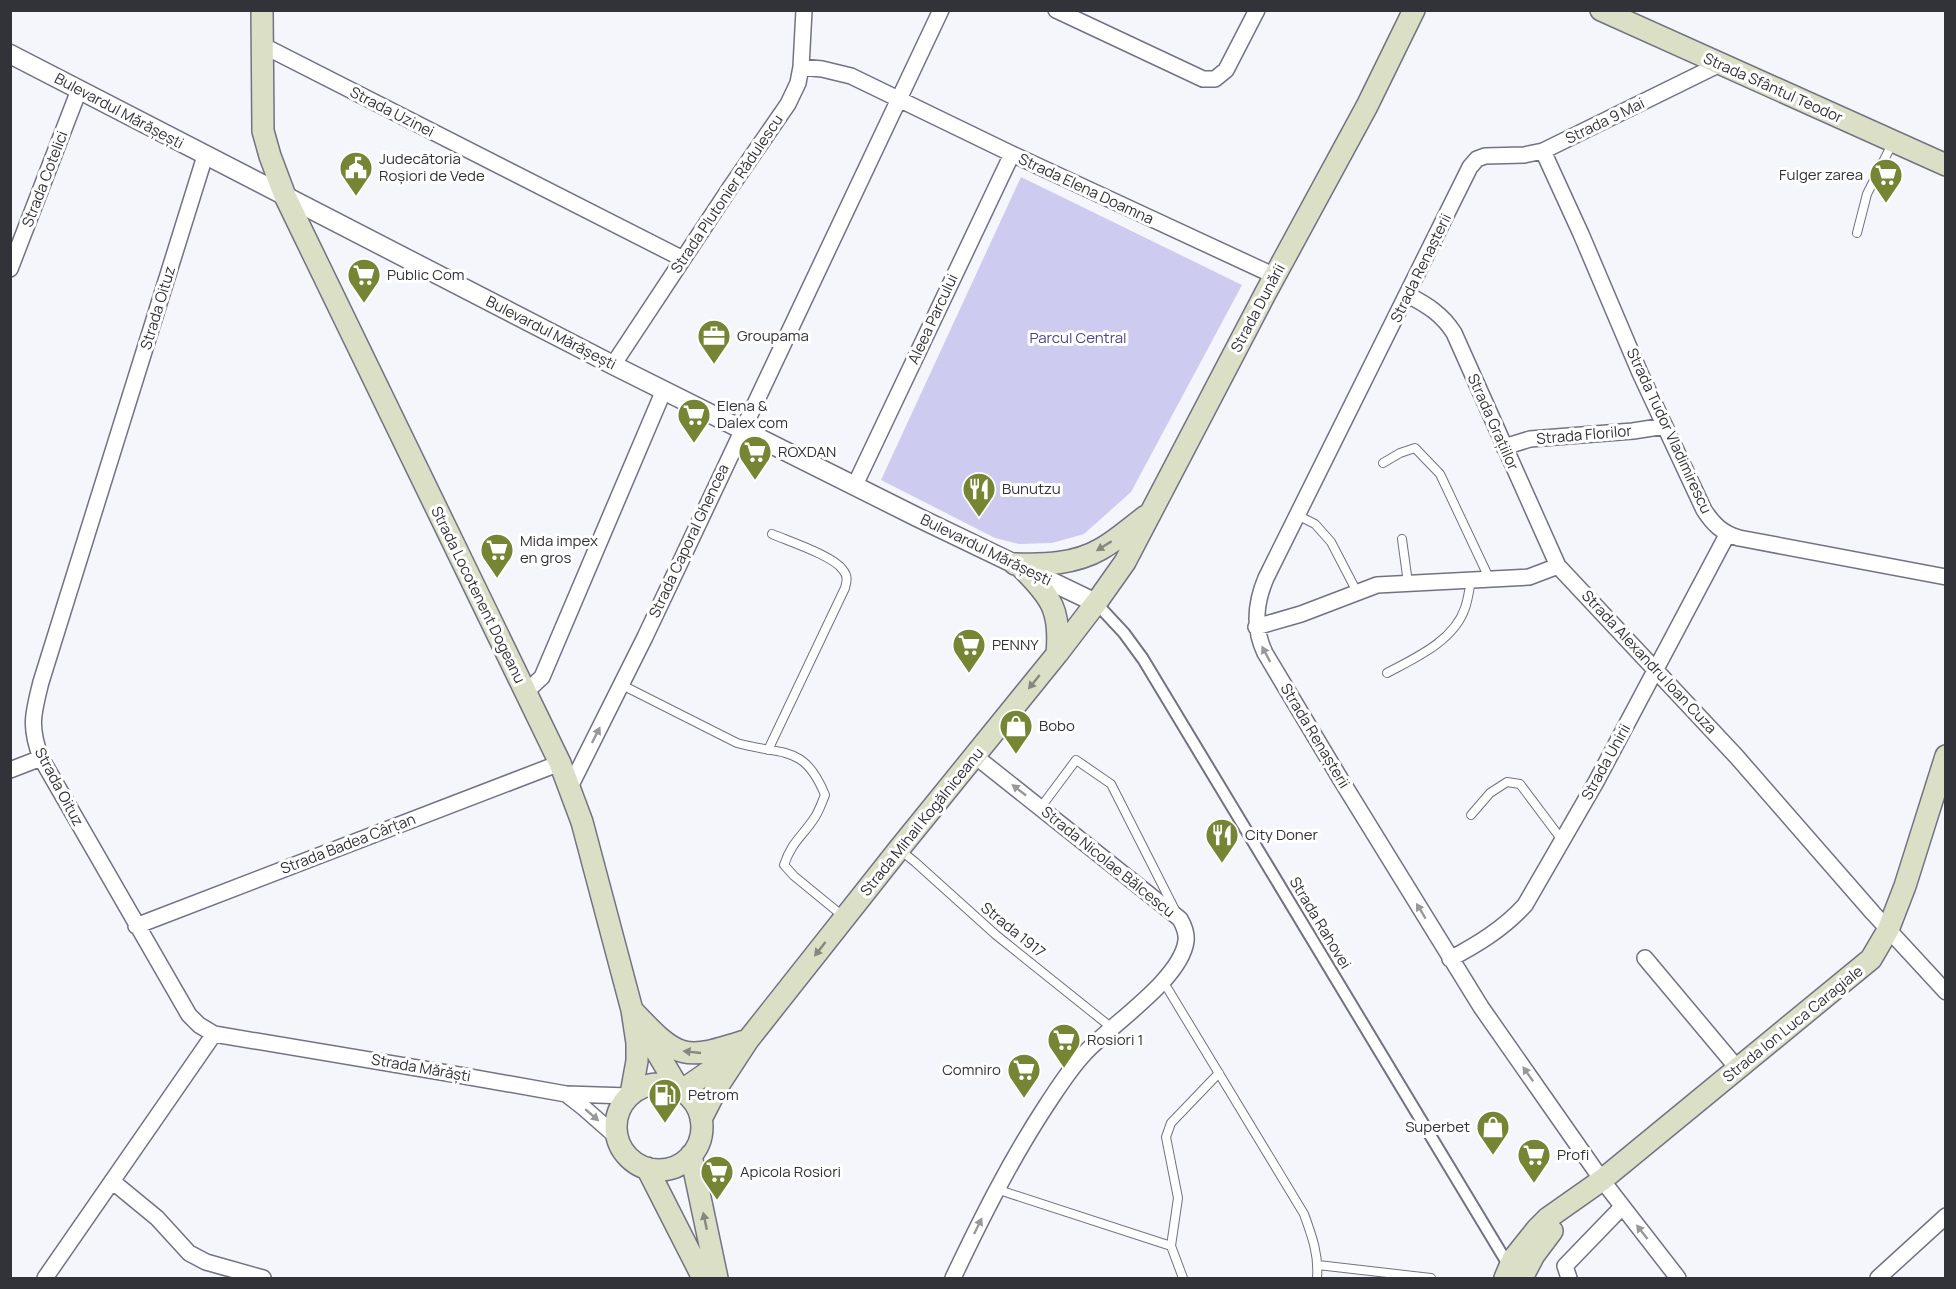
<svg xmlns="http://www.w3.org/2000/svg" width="1956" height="1289" viewBox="0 0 1956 1289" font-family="Manrope,sans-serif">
	<rect width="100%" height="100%" fill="#f5f5fc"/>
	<path fill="#cdcbef" d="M1021,177l221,108 -111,207 -47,42 -32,9 -33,1 -24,-6 -114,-58z"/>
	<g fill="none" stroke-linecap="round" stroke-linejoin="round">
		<g stroke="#737283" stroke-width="10">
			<path id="service" d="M1857,233l10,-39 26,-52
				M1383,463l17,-10 15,-5 25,26 50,106
				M1297,515l18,9 16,18 26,50
				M1402,539l6,44
				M1387,673c28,-15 67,-32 78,-65 3,-8 4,-18 6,-27
				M622,685l115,58c45,13 67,0 88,52 -3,7 -6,16 -10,22 -12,19 -23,24 -31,48l10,11 50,41
				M768,750l77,-162c2,-7 3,-12 -2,-18 -9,-14 -55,-29 -71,-36
				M1041,807l35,-47 35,24 64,126
				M1471,815l19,-22 17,-11 13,2 42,56
				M900,850l15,12 81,73 116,93
				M1163,981l141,233c8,22 15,41 13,64
				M996,1189l175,57
				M1318,1265l113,13
				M1183,1278l-12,-32 7,-48 -12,-61 5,-14 48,-50"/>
		</g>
		<g stroke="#737283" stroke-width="14">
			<path id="pedestrian" d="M1096,603l28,30 19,26 366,607"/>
		</g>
		<g stroke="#737283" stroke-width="18">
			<path id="minor" d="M1056,10l147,69h12l11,-9 31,-60
				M262,45l421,214
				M801,67l21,2 29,7 161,78 263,122
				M1543,151l38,83 59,139 64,137c9,14 18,23 35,28l207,39
				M205,156l-164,526c-8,32 -12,44 0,76l148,257 10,10 15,9 239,40 113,20 63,2
				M10,269l69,-179
				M1408,295c19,10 34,19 46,38l104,233 178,190 137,157 73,79
				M613,365l117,-177 58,-84 10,-21 3,-16 3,-57
				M1504,447l26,-8 103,-8 32,-5
				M855,485l157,-331
				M1256,627l45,-13 76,-29 152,-8 29,-11
				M526,692l16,-15 122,-287
				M10,770l31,-12
				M570,787l75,-150 296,-627
				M136,926l424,-163
				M1645,958l93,111
				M1450,959c28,-15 53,-30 75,-54l71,-123 131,-247
				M566,1094l18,14 33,29
				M112,1181l45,37 32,35 17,9 57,16
				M45,1278l169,-244
				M953,1278c28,-59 57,-117 93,-172 12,-18 23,-36 38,-52 26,-29 97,-74 102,-113 1,-8 -2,-15 -6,-22l-205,-163
				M1569,1278l-4,-12 57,-59
				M1678,1278l-76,-98 -121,-173 -140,-227 -76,-127c-12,-25 -10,-49 1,-75l204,-411 7,-8 8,-3 39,-1 19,-4 175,-86
				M1878,1278l68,-62"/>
		</g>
		<g stroke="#737283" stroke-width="21">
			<path id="tertiary" d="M10,54l603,311 304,152 179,86"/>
		</g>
		<g stroke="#737283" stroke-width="24">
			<path id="secondary" d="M262,10l1,121 7,25 15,40 275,567 22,59 50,188 5,33v18l-6,33
				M1601,10l345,155
				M1015,564c30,1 60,0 86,-15 16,-9 30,-22 45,-33
				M1022,568c30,30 39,43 35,86
				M632,1010c47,50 51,51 116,30
				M646,1034l33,55
				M616 1127a43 43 0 1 1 86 0a43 43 0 1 1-86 0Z
				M681,1091l52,-36
				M701,1119l17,-33 30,-46 151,-191 158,-195 39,-51 29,-41 140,-268 102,-188 47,-96
				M691,1155l26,123
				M647,1168l56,110
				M1505,1278l8,-19 24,-30 11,-11 54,-38 269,-221 17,-29 17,-44 41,-130
				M1522,1278l12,-23 18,-24"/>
		</g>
		<use href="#service" stroke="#fff" stroke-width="8"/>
		<use href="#pedestrian" stroke="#fff" stroke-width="10"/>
		<use href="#minor" stroke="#fff" stroke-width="15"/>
		<use href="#tertiary" stroke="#fff" stroke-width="18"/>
		<use href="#secondary" stroke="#dadfc6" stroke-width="21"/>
	</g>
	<defs><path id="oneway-solid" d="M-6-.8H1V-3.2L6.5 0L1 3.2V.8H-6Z" transform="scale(1.5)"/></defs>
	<g fill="#868880">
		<use href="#oneway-solid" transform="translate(1104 546) rotate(148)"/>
		<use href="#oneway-solid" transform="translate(1034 682) rotate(129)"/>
		<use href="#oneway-solid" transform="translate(820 949) rotate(128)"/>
		<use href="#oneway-solid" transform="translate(692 1052) rotate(-174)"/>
		<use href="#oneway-solid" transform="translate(705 1221) rotate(-102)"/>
	</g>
	<g fill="#98989c">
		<use href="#oneway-solid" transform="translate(1266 654) rotate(-118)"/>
		<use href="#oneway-solid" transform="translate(596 735) rotate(-63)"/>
		<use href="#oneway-solid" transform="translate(1019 790) rotate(-142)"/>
		<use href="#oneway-solid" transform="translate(1421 911) rotate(-121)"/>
		<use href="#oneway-solid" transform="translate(1528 1074) rotate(-125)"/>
		<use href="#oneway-solid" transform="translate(592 1115) rotate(41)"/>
		<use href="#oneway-solid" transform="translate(978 1226) rotate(-64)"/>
		<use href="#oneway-solid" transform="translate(1642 1232) rotate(-128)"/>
	</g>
	<defs>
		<g id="civic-pin" transform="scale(1.725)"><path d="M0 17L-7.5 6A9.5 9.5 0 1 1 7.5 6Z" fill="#768533" stroke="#fff"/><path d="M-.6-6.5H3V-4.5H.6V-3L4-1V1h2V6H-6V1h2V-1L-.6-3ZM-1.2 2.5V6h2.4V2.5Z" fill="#fff"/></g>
		<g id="supermarket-pin" transform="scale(1.725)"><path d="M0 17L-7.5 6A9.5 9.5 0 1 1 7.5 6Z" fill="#768533" stroke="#fff"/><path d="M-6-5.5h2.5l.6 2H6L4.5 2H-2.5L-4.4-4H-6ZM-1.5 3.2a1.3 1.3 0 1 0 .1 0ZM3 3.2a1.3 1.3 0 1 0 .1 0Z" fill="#fff"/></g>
		<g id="office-pin" transform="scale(1.725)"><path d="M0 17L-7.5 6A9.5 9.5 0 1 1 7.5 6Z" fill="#768533" stroke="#fff"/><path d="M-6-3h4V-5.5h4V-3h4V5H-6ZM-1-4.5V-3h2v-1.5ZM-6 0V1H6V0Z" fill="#fff"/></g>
		<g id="restaurant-pin" transform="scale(1.725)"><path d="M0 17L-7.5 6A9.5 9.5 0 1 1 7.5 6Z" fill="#768533" stroke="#fff"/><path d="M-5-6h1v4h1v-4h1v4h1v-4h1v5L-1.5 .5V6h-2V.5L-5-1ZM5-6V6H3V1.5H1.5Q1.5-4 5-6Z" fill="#fff"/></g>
		<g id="shop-pin" transform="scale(1.725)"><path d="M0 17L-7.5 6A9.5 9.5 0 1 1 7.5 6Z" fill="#768533" stroke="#fff"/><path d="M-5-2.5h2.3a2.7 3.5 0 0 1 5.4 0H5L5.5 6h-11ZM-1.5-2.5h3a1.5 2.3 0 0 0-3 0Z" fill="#fff"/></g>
		<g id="fuel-pin" transform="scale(1.725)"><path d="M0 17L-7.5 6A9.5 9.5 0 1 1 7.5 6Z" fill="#768533" stroke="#fff"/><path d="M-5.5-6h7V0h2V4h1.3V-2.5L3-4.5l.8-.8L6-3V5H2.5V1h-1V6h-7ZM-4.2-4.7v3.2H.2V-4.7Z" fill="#fff"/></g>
	</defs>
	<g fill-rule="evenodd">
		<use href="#civic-pin" x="356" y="168"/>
		<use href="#supermarket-pin" x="1886" y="175"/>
		<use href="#supermarket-pin" x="364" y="275"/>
		<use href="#office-pin" x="714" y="336"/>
		<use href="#supermarket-pin" x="694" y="415"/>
		<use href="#supermarket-pin" x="755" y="452"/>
		<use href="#restaurant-pin" x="979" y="489"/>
		<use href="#supermarket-pin" x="497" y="550"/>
		<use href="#supermarket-pin" x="969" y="645"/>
		<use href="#shop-pin" x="1016" y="726"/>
		<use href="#restaurant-pin" x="1222" y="835"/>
		<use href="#supermarket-pin" x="1064" y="1040"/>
		<use href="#supermarket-pin" x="1024" y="1070"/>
		<use href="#fuel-pin" x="665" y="1095"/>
		<use href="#shop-pin" x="1493" y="1127"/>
		<use href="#supermarket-pin" x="1534" y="1155"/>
		<use href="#supermarket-pin" x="717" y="1172"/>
	</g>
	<g text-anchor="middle" stroke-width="6" stroke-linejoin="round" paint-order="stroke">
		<g font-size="15" fill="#323239" stroke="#fff">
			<text transform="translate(1773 88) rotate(24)" y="5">Strada Sfântul Teodor</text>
			<text transform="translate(119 111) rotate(28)" y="5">Bulevardul Mărășești</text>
			<text transform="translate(392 112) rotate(27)" y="5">Strada Uzinei</text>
			<text transform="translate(1605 121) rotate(-26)" y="5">Strada 9 Mai</text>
			<text transform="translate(45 179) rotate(-69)" y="5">Strada Cotelici</text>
			<text transform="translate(1086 189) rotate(25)" y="5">Strada Elena Doamna</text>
			<text transform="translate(727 194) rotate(-56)" y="5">Strada Plutonier Rădulescu</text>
			<text transform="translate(1421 268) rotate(-64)" y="5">Strada Renașterii</text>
			<text transform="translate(158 308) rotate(-73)" y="5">Strada Oituz</text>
			<text transform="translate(1258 308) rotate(-62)" y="5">Strada Dunării</text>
			<text transform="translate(933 319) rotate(-65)" y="5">Aleea Parcului</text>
			<text transform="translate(551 333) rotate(27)" y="5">Bulevardul Mărășești</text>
			<text transform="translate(1493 422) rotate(66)" y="5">Strada Grațiilor</text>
			<text transform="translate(1669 431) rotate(65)" y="5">Strada Tudor Vladimirescu</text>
			<text transform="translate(1584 435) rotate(-5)" y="5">Strada Florilor</text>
			<text transform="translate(689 541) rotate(-65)" y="5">Strada Caporal Ghencea</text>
			<text transform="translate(986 550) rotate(26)" y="5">Bulevardul Mărășești</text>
			<text transform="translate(478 595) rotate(64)" y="5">Strada Locotenent Dogeanu</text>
			<text transform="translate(1649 662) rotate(47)" y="5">Strada Alexandru Ioan Cuza</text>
			<text transform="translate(1315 736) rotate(59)" y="5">Strada Renașterii</text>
			<text transform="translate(1606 762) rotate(-61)" y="5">Strada Unirii</text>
			<text transform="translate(59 787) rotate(62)" y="5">Strada Oituz</text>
			<text transform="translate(922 822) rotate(-51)" y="5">Strada Mihail Kogălniceanu</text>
			<text transform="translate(348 844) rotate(-21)" y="5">Strada Badea Cârțan</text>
			<text transform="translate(1108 862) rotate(39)" y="5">Strada Nicolae Bălcescu</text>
			<text transform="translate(1320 923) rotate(59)" y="5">Strada Rahovei</text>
			<text transform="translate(1013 930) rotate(39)" y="5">Strada 1917</text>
			<text transform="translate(1793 1024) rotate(-39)" y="5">Strada Ion Luca Caragiale</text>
			<text transform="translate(421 1068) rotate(10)" y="5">Strada Mărăști</text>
		</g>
		<g font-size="15" fill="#323239" stroke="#fff" text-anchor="start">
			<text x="379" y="164">Judecătoria<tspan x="379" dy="17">Roșiori de Vede</tspan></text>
			<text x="1863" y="180" text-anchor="end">Fulger zarea</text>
			<text x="387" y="280">Public Com</text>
			<text x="737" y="341">Groupama</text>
			<text x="717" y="411">Elena &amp;<tspan x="717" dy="17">Dalex com</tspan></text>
			<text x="778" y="457">ROXDAN</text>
			<text x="1002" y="494">Bunutzu</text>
			<text x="520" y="546">Mida impex<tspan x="520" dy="17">en gros</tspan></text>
			<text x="992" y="650">PENNY</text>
			<text x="1039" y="731">Bobo</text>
			<text x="1245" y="840">City Doner</text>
			<text x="1087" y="1045">Rosiori 1</text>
			<text x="1001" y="1075" text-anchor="end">Comniro</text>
			<text x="688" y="1100">Petrom</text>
			<text x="1470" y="1132" text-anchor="end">Superbet</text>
			<text x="1557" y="1160">Profi</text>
			<text x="740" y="1177">Apicola Rosiori</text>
		</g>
		<g font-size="15" fill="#4e448b" stroke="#fff">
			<text x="1078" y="343">Parcul Central</text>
		</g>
	</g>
	<rect width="1956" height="1289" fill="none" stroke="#323239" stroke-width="24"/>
</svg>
